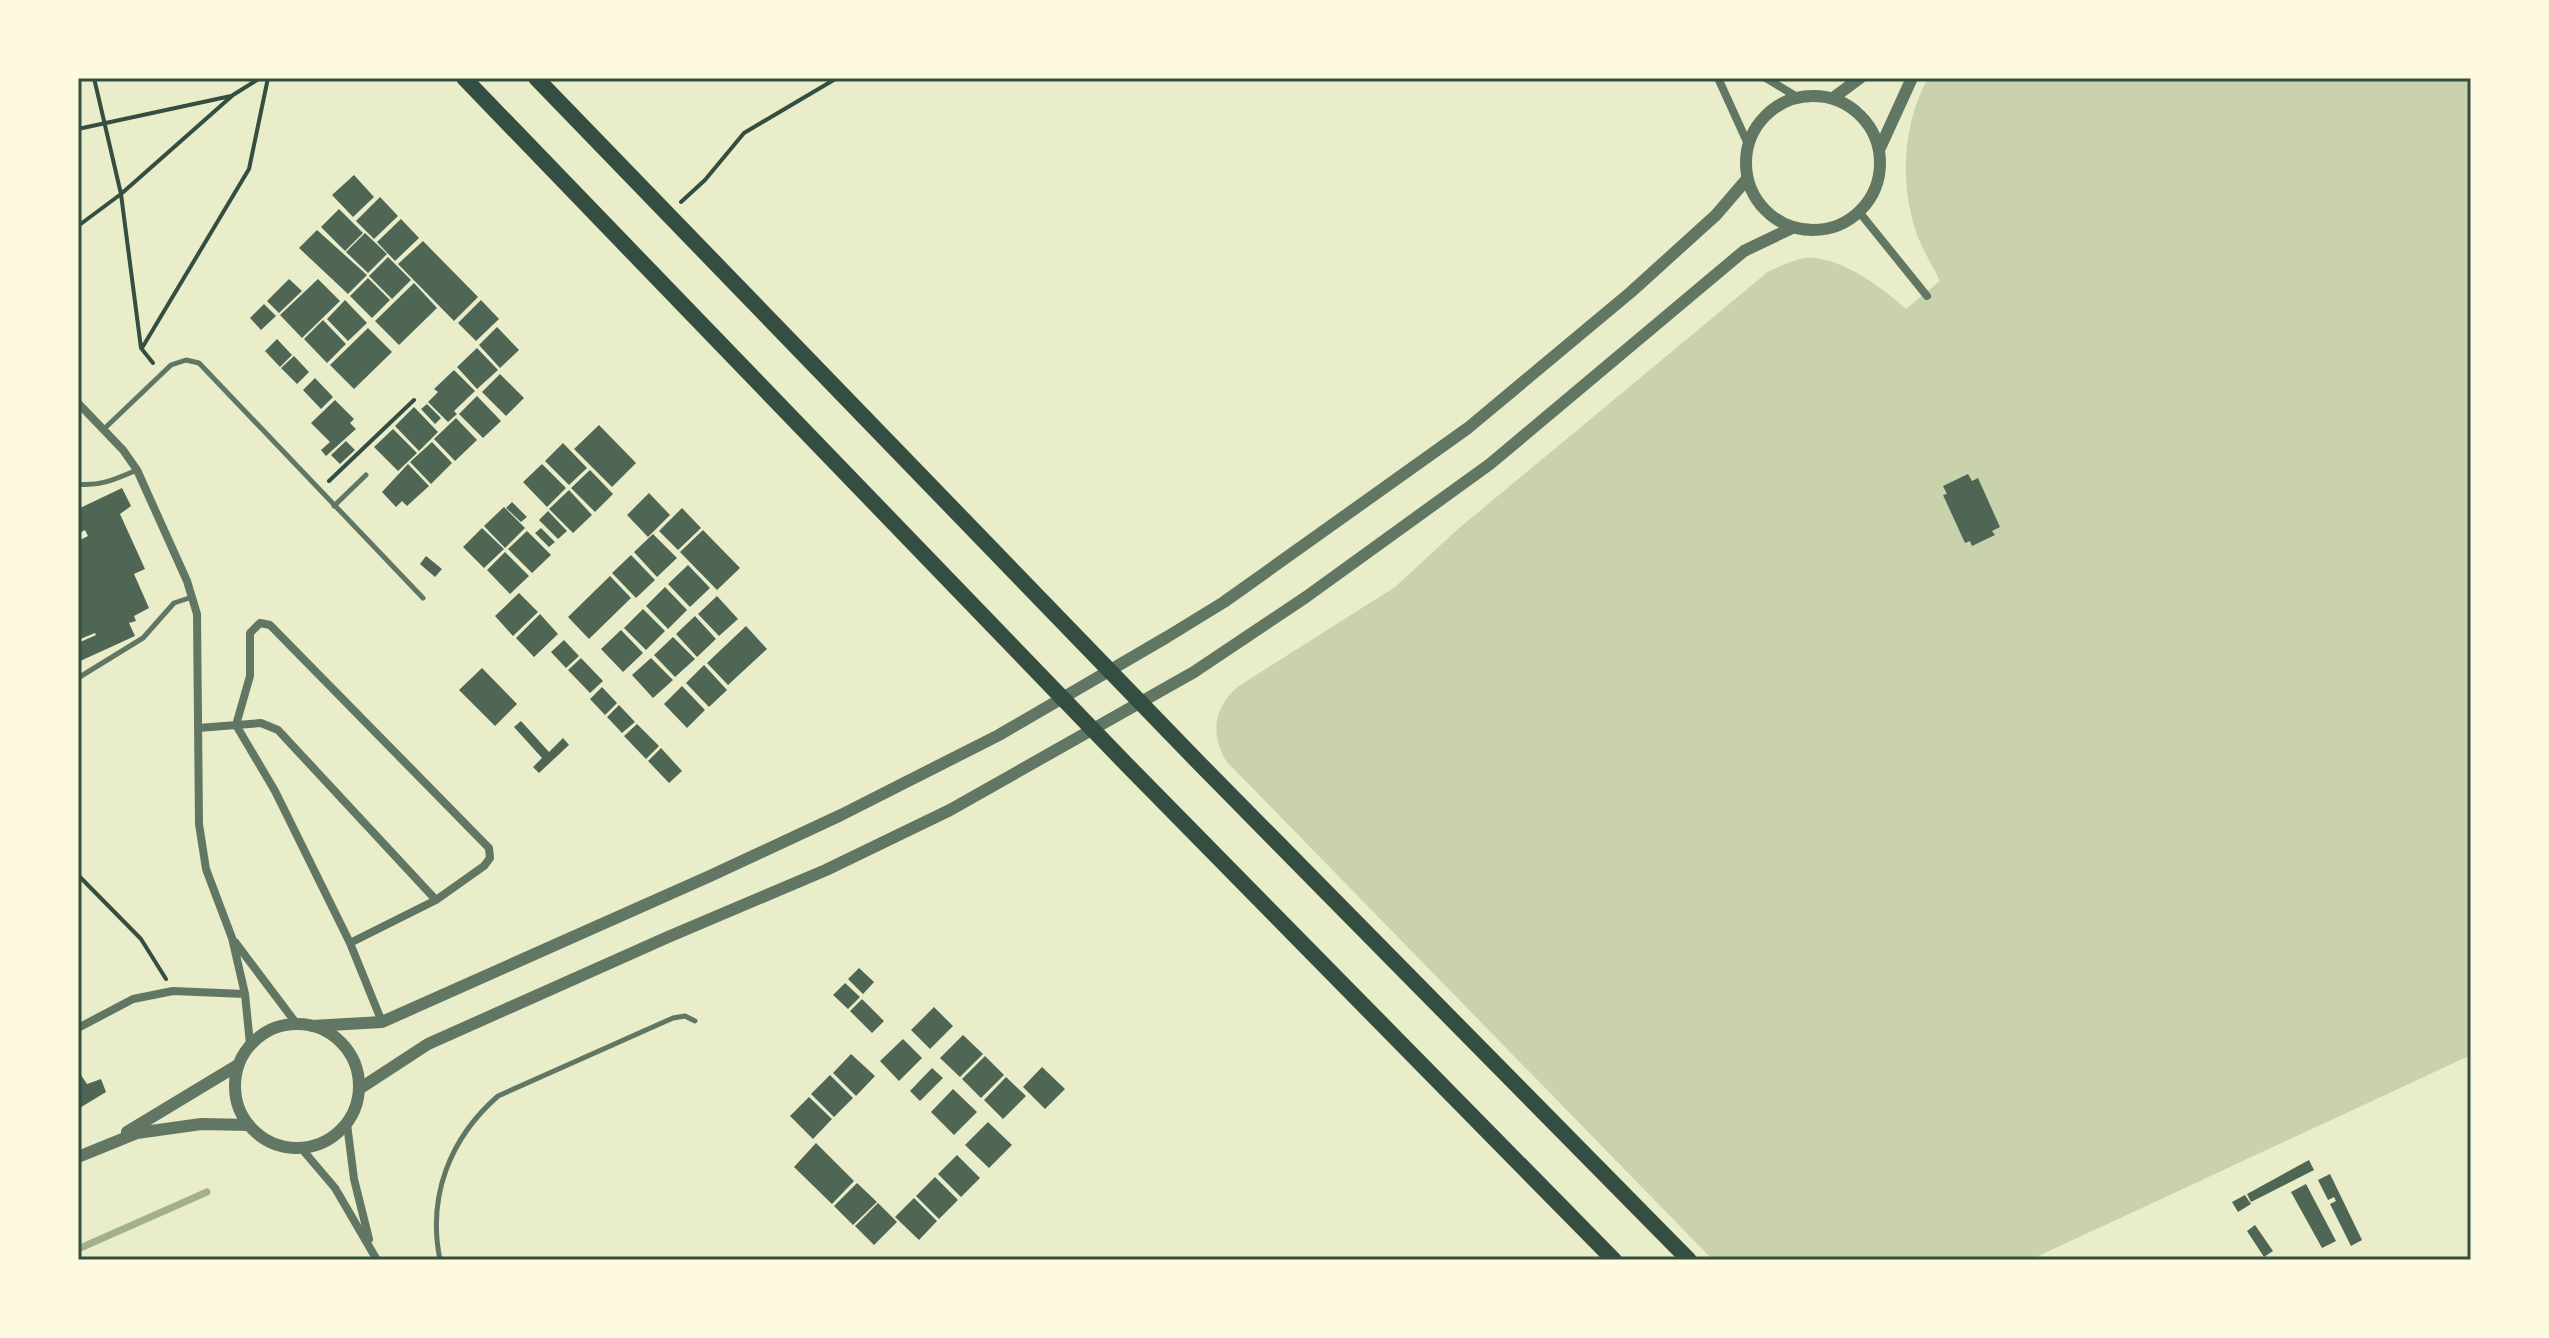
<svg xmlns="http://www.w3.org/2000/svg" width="2549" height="1338" viewBox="0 0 2549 1338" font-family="'Alegreya Sans',sans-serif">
	<rect width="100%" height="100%" fill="#e9edc9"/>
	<path fill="#cad2ad" d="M1928,78h543v977l-441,205h-317l-486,-498c-17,-27 -14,-55 12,-76l156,-99 63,-58 311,-258c12,-5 24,-11 36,-13 34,-3 78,30 101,51l34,-28c-6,-13 -14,-25 -20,-39 -21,-51 -19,-115 8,-164z"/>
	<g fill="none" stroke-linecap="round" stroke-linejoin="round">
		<path stroke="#a3b18a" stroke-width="7" d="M78,1249l129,-57"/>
	</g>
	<path fill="#4f6655" d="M354,175l20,22 -21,20 -21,-22z
		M380,197l18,19 -24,23 -18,-18z
		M339,209l24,24 -18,18 -24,-24z
		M401,219l18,19 -24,23 -18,-19z
		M317,230l50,45 -19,19 -49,-46z
		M365,233l22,21 -19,19 -22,-21z
		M423,241l55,56 -24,24 -56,-57z
		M388,257l23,23 -19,19 -23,-23z
		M368,278l22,22 -18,18 -22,-22z
		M289,279l13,12 -23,22 -12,-12z
		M318,279l22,22 -38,37 -22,-23z
		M414,283l23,25 -38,37 -24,-24z
		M345,300l22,23 -19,18 -21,-22z
		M481,300l18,19 -23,22 -18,-18z
		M264,304l12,12 -15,14 -11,-12z
		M323,320l23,24 -19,19 -23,-24z
		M497,327l22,23 -19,18 -21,-23z
		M368,328l24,24 -38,37 -24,-24z
		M277,339l15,16 -12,12 -15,-16z
		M477,348l21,22 -21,19 -20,-22z
		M294,356l15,16 -12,12 -16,-16z
		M454,370l21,21 -21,20 3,3 -9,8 -20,-20 10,-10 -4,-3z
		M500,374l24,24 -18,18 -24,-24z
		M315,378l18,19 -12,12 -18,-19z
		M477,396l24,25 -18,17 -24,-24z
		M335,400l19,19 -4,4 6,6 -30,27 -5,-6 9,-8 -19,-19z
		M427,404l14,14 -6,6 -14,-15z
		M414,407l24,25 -19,19 -24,-25z
		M456,418l21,22 -22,21 -21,-22z
		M599,425l37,38 -24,24 -38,-38z
		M393,429l24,24 -19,18 -24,-24z
		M346,441l9,9 -15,14 -9,-9z
		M432,442l20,21 -21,21 -21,-22z
		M563,443l24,25 -18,17 -24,-24z
		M408,464l21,22 -22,20 -5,-5 -6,6 -14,-15z
		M542,464l24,24 -19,19 -24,-25z
		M590,470l23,24 -18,18 -24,-24z
		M1968,474l4,7 6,-3 22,49 -8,4 3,4 -23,11 -2,-5 -5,2 -22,-48 4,-1 -4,-8z
		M122,488l9,18 -11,8 25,55 -11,5 15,34 -15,8 2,5 -7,2 6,13 -57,26v-19l18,-8 -1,-2 -17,7v-99l10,-5 -3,-6 -7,4v-25z
		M569,490l23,25 -19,18 -24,-24z
		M649,493l21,22 -22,22 -21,-22z
		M512,502l15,15 -6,5 -15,-14z
		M504,507l21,21 -20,20 -21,-22z
		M682,508l19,20 -23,22 -19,-19z
		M548,511l19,20 -9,8 -19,-19z
		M482,528l22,21 -20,19 -21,-21z
		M541,528l14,14 -6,5 -14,-14z
		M703,530l37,38 -23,22 -37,-38z
		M527,531l24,24 -19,18 -24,-24z
		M653,534l24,24 -20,19 -23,-25z
		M505,552l24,24 -19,18 -23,-24z
		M631,555l24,25 -19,18 -24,-25z
		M426,556l16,13 -7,8 -15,-13z
		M688,565l22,23 -20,19 -22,-23z
		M610,576l21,22 -42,41 -21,-22z
		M665,587l22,23 -19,19 -22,-23z
		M519,593l19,19 -25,24 -18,-20z
		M717,596l21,23 -19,17 -21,-22z
		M643,609l22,22 -19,19 -22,-22z
		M540,614l18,20 -24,23 -18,-19z
		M695,616l21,23 -19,18 -21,-23z
		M746,626l21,23 -39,36 -21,-22z
		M621,630l22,23 -20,19 -22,-23z
		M673,637l22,22 -20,18 -21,-22z
		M564,640l15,16 -13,12 -15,-16z
		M581,658l22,23 -13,12 -22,-23z
		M651,658l22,22 -20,18 -21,-23z
		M704,665l23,25 -18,17 -23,-24z
		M482,668l35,36 -22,22 -36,-36z
		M682,686l23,24 -18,18 -23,-24z
		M602,687l15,16 -12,12 -15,-16z
		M619,705l16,17 -13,11 -15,-16z
		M521,721l28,31 14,-14 6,7 -30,28 -6,-6 9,-9 -28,-31z
		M637,724l22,22 -13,13 -22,-23z
		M661,748l21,23 -13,12 -21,-22z
		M859,968l15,14 -11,12 -15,-15z
		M845,983l15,14 -12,12 -15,-14z
		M862,999l22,22 -12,12 -22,-22z
		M934,1007l19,19 -23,23 -19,-19z
		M963,1035l20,19 -23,23 -20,-19z
		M903,1039l19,19 -23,23 -19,-20z
		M851,1054l24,22 -19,20 -23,-23z
		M985,1056l19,19 -23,23 -19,-19z
		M1042,1067l23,22 -20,20 -22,-22z
		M932,1068l11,10 -23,23 -10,-10z
		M81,1075l6,9 14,-5 5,13 -28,17v-32z
		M830,1075l23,23 -19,19 -23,-23z
		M1006,1077l20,19 -23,23 -19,-19z
		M953,1089l24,23 -23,23 -23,-23z
		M809,1097l23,22 -19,20 -23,-23z
		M988,1122l24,23 -23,23 -24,-23z
		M816,1143l38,38 -22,23 -38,-37z
		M957,1155l23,23 -19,19 -23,-23z
		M2309,1160l5,10 -63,32 -4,-8z
		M2330,1174l32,66 -11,6 -21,-42 6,-3 -2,-4 -6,3 -10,-20z
		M935,1177l23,23 -19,19 -23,-23z
		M857,1183l20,19 -24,23 -19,-19z
		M2306,1184l30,57 -14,7 -31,-56z
		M2245,1195l6,9 -13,8 -6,-10z
		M914,1198l23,23 -18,19 -24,-23z
		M878,1203l19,19 -23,23 -19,-19z
		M2255,1225l18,26 -9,6 -17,-26z"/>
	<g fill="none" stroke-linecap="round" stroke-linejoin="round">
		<path stroke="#344e41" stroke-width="4" d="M94,78l27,116 20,154 12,15
			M78,129l153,-33
			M681,202l24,-22 39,-47 93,-55
			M78,226l43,-32 112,-99 27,-17
			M142,348l107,-179 19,-91
			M329,481l85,-81
			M78,875l63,64 25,40"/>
		<path stroke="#617663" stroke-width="5" d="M104,429l67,-64 15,-5 13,3 224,235
			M78,484c22,3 40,-6 59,-14
			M334,506l32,-31
			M78,678l65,-40 31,-35 18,-6
			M440,1260c-13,-64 10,-122 58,-164l175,-78 12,-2 10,5"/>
		<path stroke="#617663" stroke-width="8" d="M1718,78l30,66
			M1766,78l31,19
			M1860,213l67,83
			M78,403l45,47 14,20 50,111 10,33 2,210 7,45 26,69 13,56 5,50
			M198,728l63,-5 17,7 158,170
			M235,942l61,81
			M350,943l86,-43 48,-34 6,-8 -1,-10 -219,-223 -10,-2 -10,10v43l-14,49 39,66 75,152 32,79
			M78,1028l55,-29 40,-8 72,3
			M347,1124l7,55 15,60
			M301,1148l34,40 42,72"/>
		<path stroke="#617663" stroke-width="12" d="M1746 163a67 67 0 1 1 134 0a67 67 0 1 1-134 0Z
			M1833,98l27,-20
			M1880,148l32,-70
			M235 1086a62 62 0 1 1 124 0a62 62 0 1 1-124 0Z
			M312,1026l70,-4 328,-146 131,-61 158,-80 168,-98 57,-35 244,-174 163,-136 85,-77 31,-36
			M359,1089l69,-45 240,-107 158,-67 124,-60 244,-138 112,-75 184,-133 254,-213 48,-23
			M127,1132l111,-67
			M78,1157l59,-24 64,-9 48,1"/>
		<path stroke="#344e41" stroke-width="16" d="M464,78l665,689 485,493
			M536,78l664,686 489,496"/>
	</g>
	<rect width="2549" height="1338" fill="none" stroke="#fefae0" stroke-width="160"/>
	<rect x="80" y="80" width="2389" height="1178" fill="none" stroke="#344e41" stroke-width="3"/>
</svg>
